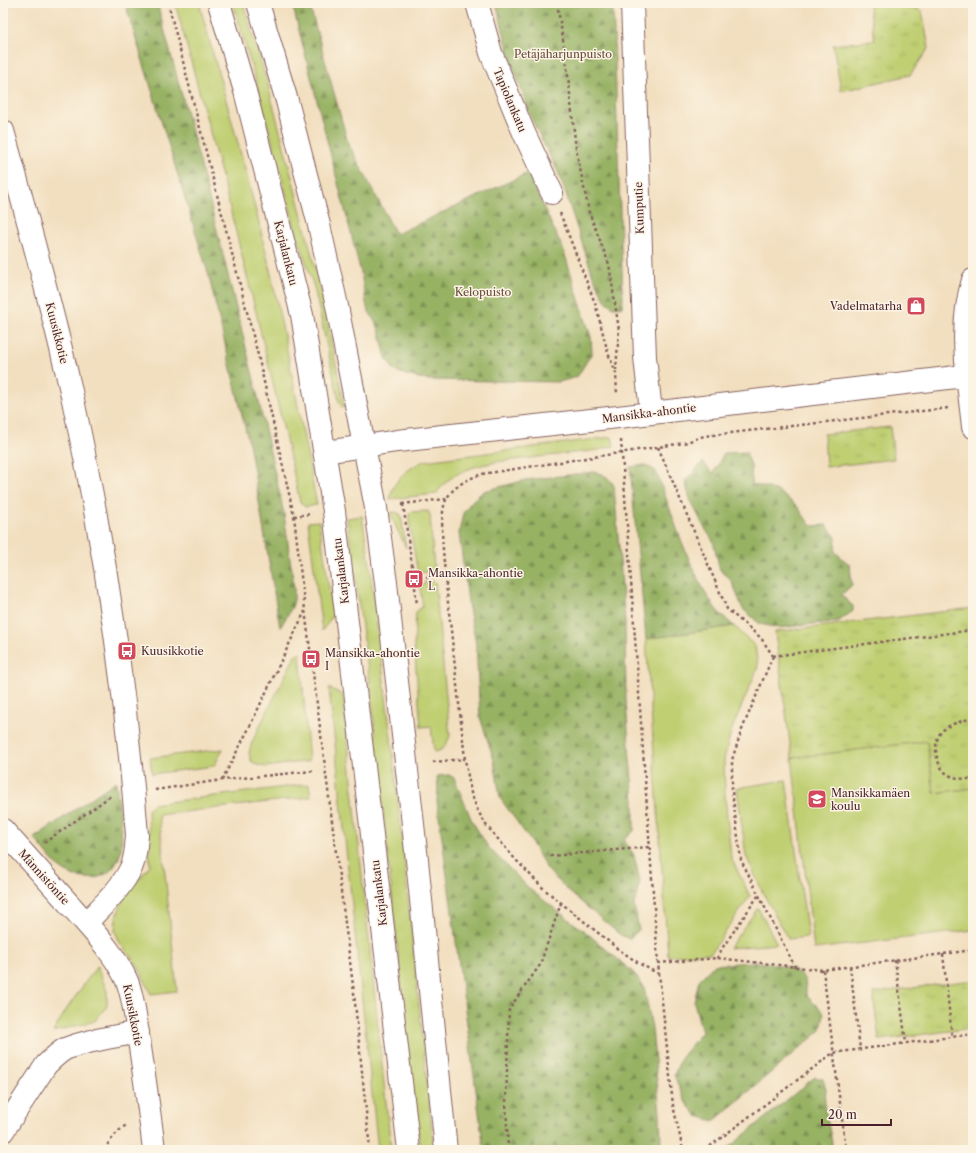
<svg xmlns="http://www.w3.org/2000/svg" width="976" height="1153" viewBox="0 0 976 1153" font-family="'Libre Caslon Text',serif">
	<defs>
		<pattern id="forest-firs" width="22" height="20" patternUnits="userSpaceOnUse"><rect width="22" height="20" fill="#97b264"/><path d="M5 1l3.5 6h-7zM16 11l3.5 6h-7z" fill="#7d9053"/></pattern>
		<pattern id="park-tufts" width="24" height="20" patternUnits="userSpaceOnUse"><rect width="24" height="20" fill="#bfcf72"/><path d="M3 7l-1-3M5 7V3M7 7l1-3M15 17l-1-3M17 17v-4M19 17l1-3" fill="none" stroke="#a6b163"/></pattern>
	</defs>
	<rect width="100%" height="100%" fill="#fcf5e5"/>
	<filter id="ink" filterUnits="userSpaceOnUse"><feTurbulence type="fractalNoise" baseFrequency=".025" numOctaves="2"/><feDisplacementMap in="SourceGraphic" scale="8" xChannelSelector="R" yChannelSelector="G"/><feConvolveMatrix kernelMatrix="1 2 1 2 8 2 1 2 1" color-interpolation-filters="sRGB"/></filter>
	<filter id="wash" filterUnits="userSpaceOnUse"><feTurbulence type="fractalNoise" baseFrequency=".012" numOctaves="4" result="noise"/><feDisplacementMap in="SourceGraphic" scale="16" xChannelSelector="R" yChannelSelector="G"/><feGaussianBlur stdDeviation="0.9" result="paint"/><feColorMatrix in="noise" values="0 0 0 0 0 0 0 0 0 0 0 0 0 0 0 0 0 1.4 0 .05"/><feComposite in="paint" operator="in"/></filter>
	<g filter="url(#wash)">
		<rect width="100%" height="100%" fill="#f2dfc0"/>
		<path fill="#bfcf72" stroke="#84774e" d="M175,3h24c21,76 43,152 62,228 22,91 38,183 56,274l-12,2 -5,-5c-37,-168 -79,-334 -125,-499z
			M233,3h10l25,82 52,201 25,122 -3,-1 -3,-6 -25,-114 -17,-52 -39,-146z
			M612,437l2,9 -15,4 -103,12c-25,5 -45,10 -60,32l-46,5c2,-18 18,-31 34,-38z
			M428,511l2,4 4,54 -2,4 -12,-1 -3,-3 -8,-48v-7l3,-2z
			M392,512l6,1 3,2 5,33 -15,-32z
			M362,516l7,42 26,213 39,379h-12l-6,-23 -46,-443 -23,-166z
			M319,521l14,94 -11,16 -14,-109z
			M433,581l2,2 15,153c-4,9 -6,15 -16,16l-3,-26 -10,1 -7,-82 2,-33 7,-6 -3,-18 5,-6z
			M734,626l21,20 3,21 -27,64 -7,29 1,36 6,62 19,38 -39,57 -43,3 -22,-317z
			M300,653l9,108 -43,6 -9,-2 -6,-4 -2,-8 3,-11 44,-88z
			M329,688l14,7 48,455h-13z
			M927,741l7,52 39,-5v142l-159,19 -22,-191z
			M223,749l-9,17 -62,8 -2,-16z
			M786,780l22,157 -20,2 -25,-46 -17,-37 -9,-68z
			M309,784l2,13 -152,18 18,176 -26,3 -13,-28 -18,-23 -5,-12 1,-12 6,-18 28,-36 -2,-55 4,-6z
			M758,908l19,36 -48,4z
			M97,966l10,25v15l-12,15 -42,11 15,-25z"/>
		<path fill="url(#forest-firs)" stroke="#706848" d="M125,3h32l42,155 56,226 29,130 10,74v12l-2,7 -12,21 -30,-180 -42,-175z
			M292,3h17l39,140 48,91 132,-61 35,76 28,88 1,16 -15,24 -18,5 -131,-2 -22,-5 -12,-5 -8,-12 -7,-29 -12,-21 -6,-35z
			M496,3h117l10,297 -1,7h-9l-8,-7 -12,-24 -34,-102 -27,-54 -22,-63z
			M746,452l5,13 1,19 24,6 21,16 14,20 15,-1 10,12 -1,15 15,13 2,20 -11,10 12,11v5l-14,10 -60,7 -19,-4 -17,-15 -12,-29 -11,-10 -7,-29 -10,-16 -13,-26 -5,-18 18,-19 10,12 11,-21z
			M645,465l11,6c17,44 33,101 60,138 5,7 13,12 18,17l-88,13 -16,-172z
			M594,472c10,2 15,5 20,14l11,136 1,79 4,59 4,40v31l-10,9 10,15 6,27 -6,23 5,25 -10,9 -10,-5 -52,-44 -20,-21 -17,-29 -30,-42 -6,-38 -14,-43 -4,-73 -7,-35 -10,-76 4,-20 9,-12 12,-10 42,-11z
			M449,775l5,3 18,43 16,26 45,45 55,42 46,39 10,14 8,41 8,86 1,30 -1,6h-176l-47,-349 1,-11 -1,-14z
			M116,781c2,20 9,55 4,73 -8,29 -39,30 -60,14 -8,-6 -18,-22 -26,-30z
			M751,962c15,1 50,2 54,20 1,4 1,9 1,13l18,18 -3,17 -107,91 -17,-5 -11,-13 -12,-28 8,-19 20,-24 -8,-30 5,-22 15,-15z
			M815,1077l8,2 3,11 -2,15 8,37v8h-106z"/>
		<path fill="url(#park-tufts)" stroke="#84774e" d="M883,3h18l21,8 7,37 -19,27 -69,16 -8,-46 42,-5 -6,-34z
			M890,427l4,32 -68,8 -2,-33z
			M973,608v180l-39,5 -7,-52 -135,17 -17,-126z
			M973,980v48l-94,12 -6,-47z"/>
	</g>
	<g filter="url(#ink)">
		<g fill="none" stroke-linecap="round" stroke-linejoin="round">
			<g stroke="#85625f" stroke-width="24">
				<path id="street" d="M477,3l14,50 33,80 28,60
					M632,3l13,354 6,55
					M3,131c25,89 50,179 70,269 31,143 53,289 64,435 -1,11 -1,23 -6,33 -10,21 -29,38 -45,55 16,18 31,36 41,58 8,20 9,45 13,66 5,34 10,68 14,103
					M973,280c-15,48 -5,98 0,147
					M325,452l72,-11 221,-24 355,-42
					M3,830l83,93
					M3,1131l43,-66c6,-6 12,-12 19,-16 21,-9 50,-12 73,-17"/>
			</g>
			<g stroke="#85625f" stroke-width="24">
				<path id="secondary" d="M219,3l26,88 57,224 32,196 75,639
					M258,3l29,98 32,124 18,81 39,202 10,75 31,277 29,290"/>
			</g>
			<path stroke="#85625f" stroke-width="2.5" stroke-dasharray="3 3" stroke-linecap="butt" d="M168,3l90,352 36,161 11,94 49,383 16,157
				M557,3l9,55 10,91 13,63 20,52 10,66 -3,40
				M560,213l35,90 13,50 8,20 1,22
				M621,440l37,523 15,142 10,45
				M658,447l69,162 34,29 12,18
				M402,504l44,-5
				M403,504l11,75 3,26
				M294,516l18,-2
				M414,579l31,-4
				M773,656l-32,76 -9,28v31l9,69 54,107
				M773,656l200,-26
				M973,718c-10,3 -23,5 -31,13 -10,11 -7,33 4,42 7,6 18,6 27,6
				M433,762l32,-3
				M222,780l26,-50 57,-119
				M155,790l67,-10 91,-9
				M44,843l68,-48
				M550,856l99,-9
				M943,954l9,83
				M717,958l6,-11 35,-51
				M895,960l11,83
				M658,963l59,-5 106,12 150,-20
				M850,966l10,83
				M823,970l23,180
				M659,974l-19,-10 -22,-15 -74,-60 -29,-30 -29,-34 -8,-14 -7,-18 -6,-34 -20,-184c-1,-18 -7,-62 2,-77 8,-13 21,-19 35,-24l202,-31 20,-7 245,-28
				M104,1150c7,-11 13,-19 24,-26
				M508,1150l-2,-48 3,-93 31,-44 21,-62
				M705,1150l128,-97 140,-19"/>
			<use href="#street" stroke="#fff" stroke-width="22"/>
			<use href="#secondary" stroke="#fff" stroke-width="22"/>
		</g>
	</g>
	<defs>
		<g id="shop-square" transform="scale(1)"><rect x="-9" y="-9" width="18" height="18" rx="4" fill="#d1495b" stroke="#fcf5e5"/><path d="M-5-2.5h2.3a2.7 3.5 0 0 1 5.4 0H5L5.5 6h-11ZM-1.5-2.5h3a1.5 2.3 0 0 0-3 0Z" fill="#fff"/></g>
		<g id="bus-square" transform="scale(1)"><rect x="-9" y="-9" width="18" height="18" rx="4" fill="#d1495b" stroke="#fcf5e5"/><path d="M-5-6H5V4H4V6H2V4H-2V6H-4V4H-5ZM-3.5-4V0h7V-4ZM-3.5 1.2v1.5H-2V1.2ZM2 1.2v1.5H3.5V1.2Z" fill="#fff"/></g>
		<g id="school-square" transform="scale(1)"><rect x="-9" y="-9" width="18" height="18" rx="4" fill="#d1495b" stroke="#fcf5e5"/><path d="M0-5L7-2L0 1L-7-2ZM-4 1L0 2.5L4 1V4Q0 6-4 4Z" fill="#fff"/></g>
	</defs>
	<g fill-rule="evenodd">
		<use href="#shop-square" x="916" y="306"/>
		<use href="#bus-square" x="414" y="579"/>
		<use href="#bus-square" x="127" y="651"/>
		<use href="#bus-square" x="311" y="659"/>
		<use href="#school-square" x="817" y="799"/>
	</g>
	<g text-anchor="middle" stroke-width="3" stroke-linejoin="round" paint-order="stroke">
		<g font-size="11" fill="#674b3d" stroke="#fcf5e5">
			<text x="563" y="58">Petäjäharjunpuisto</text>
			<text x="483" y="296">Kelopuisto</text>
		</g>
		<g font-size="11" fill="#4a1f2b" stroke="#fcf5e5">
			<text transform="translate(510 100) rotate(67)" y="4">Tapiolankatu</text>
			<text transform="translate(639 208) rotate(-92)" y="4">Kumputie</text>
			<text transform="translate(286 253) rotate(76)" y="4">Karjalankatu</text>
			<text transform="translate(57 333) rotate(76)" y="4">Kuusikkotie</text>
			<text transform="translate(649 413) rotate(-7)" y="4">Mansikka-ahontie</text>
			<text transform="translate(341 571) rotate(-97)" y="4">Karjalankatu</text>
			<text transform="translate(44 877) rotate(48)" y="4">Männistöntie</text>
			<text transform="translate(379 893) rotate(-97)" y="4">Karjalankatu</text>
			<text transform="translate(133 1015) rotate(79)" y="4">Kuusikkotie</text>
		</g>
		<g font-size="11" fill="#4a1f2b" stroke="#fcf5e5" text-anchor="start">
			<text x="902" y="310" text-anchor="end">Vadelmatarha</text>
			<text x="428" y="577">Mansikka-ahontie<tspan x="428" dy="13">L</tspan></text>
			<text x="141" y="655">Kuusikkotie</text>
			<text x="325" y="657">Mansikka-ahontie<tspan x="325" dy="13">I</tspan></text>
			<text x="831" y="797">Mansikkamäen<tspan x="831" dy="13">koulu</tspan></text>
		</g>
	</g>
	<rect width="976" height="1153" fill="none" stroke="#fcf5e5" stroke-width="16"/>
	<path d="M822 1119v6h69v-6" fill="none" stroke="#4a1f2b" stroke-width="2"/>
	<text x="828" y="1119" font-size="12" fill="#4a1f2b" stroke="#fcf5e5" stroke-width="3" paint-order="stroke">20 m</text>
</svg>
